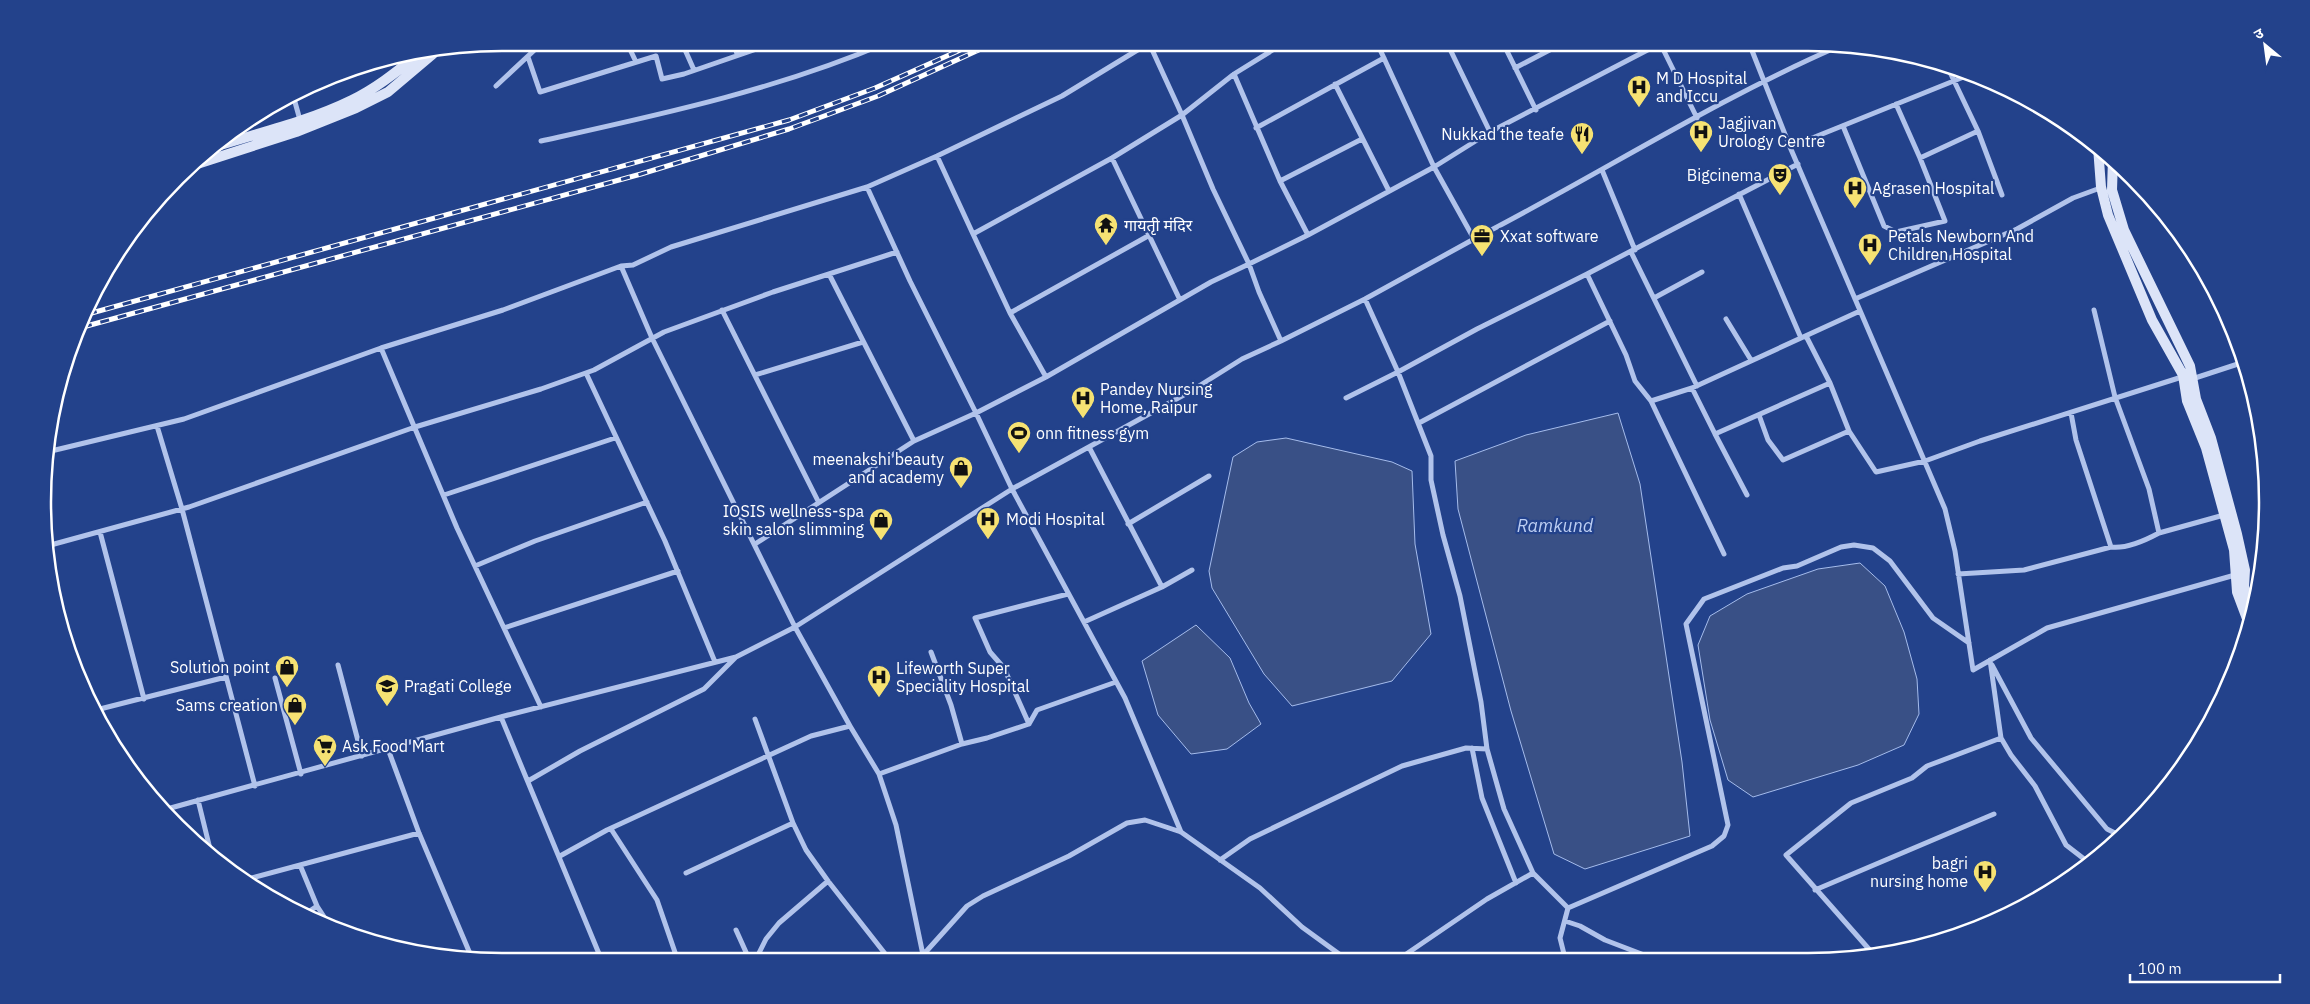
<svg xmlns="http://www.w3.org/2000/svg" width="2310" height="1004" viewBox="0 0 2310 1004" font-family="'IBM Plex Sans','Noto Sans Devanagari',sans-serif">
	<rect width="100%" height="100%" fill="#23428b"/>
	<path fill="#395086" stroke="#a5bcec" d="M1618,413l22,71 42,278 8,74 -105,33 -31,-15 -43,-143 -53,-202 -3,-48 71,-26z
		M1286,438l106,24 20,9 3,73 16,90 -39,47 -100,25 -28,-32 -52,-86 -3,-17 24,-114 24,-15z
		M1860,563l25,23 19,46 13,47 2,35 -15,31 -46,20 -105,32 -25,-17 -18,-60 -12,-75 12,-29 37,-22 71,-25z
		M1196,625l34,33 19,45 12,21 -34,25 -36,5 -33,-39 -16,-54z"/>
	<g fill="none" stroke-linecap="round" stroke-linejoin="round">
		<path stroke="#b1c3eb" stroke-width="5" d="M627,43l9,19
			M682,43l12,27
			M734,43l3,11
			M1149,43l33,72 52,-41 50,-31
			M1377,43l57,124 40,72 -109,60 -84,42 -22,-49 -10,-28 -38,18 -165,95 -36,-64 -37,-79 139,-76 70,-43 31,74 36,75 59,-29 126,-68 56,-35 171,-89
			M1447,43l43,89
			M1503,43l33,67
			M1660,43l37,75
			M1749,43l41,104 155,362 10,42 18,119 74,-42 188,-53
			M528,57l12,35 116,-36 6,23 22,-5 90,-31
			M1947,66l31,65 24,64
			M1515,68l48,-25
			M1234,74l46,107 82,-42
			M1335,84l54,107
			M496,86l46,-43
			M293,95l7,25
			M1843,126l41,100 12,6 49,-11 -25,-63 -24,-54
			M1256,128l128,-70
			M541,141c117,-26 235,-51 345,-98
			M1790,147l181,-73
			M937,156l36,78
			M1112,158l68,142
			M1920,158l58,-27
			M1602,170l33,80
			M1280,181l28,54
			M867,187l43,94 66,132 70,-36
			M1739,194l62,144
			M1474,239c121,-62 237,-137 363,-192
			M1631,252l66,134
			M829,274l85,167
			M1654,298l48,-26
			M1365,299l33,73 79,-43 110,-55
			M1855,299l162,-70 56,-31 30,-11
			M722,310l96,191
			M2094,310l21,87 34,92 10,44
			M1010,313l138,-77
			M1726,319l25,41
			M381,348l76,180 84,179
			M586,373l79,168 50,121
			M755,375l108,-33
			M2192,379l52,-17
			M1692,388l23,46 115,-51
			M1346,398l52,-26 33,84v24l12,55 17,61 21,106 6,47 17,60 29,64 35,35 -8,30 5,20
			M1651,401l41,-13 168,-77
			M2071,413l5,27 35,107
			M1759,415l9,25 15,20 66,-29 -19,-48 -24,-47
			M1419,423l191,-102
			M157,426l25,83 73,277
			M1849,431l27,41 49,-11 55,-20 205,-65
			M1715,434l32,61
			M47,452l137,-33 197,-71 122,-38 118,-44
			M444,495l171,-57
			M1128,524l81,-48
			M100,532l44,167
			M755,544l159,-103 62,-28 36,76 113,209 56,134
			M47,546l142,-39 226,-80 126,-38 53,-19 70,-38 109,-40 124,-40
			M1724,554l-73,-153 -16,-20 -9,-26 -39,-81 211,-110
			M475,566l60,-25 112,-39
			M1958,574l66,-4 87,-23c15,2 35,-7 48,-14l65,-18
			M1162,587l30,-17
			M1084,622l78,-35 -73,-140
			M504,628l174,-57
			M338,665l24,91
			M1992,665l39,73 76,91 14,7
			M275,678l26,96
			M96,710l130,-33
			M501,717l101,244
			M755,719l38,104 13,27 22,31 62,79
			M1029,724l-25,-56 -14,-16 -15,-34 93,-24
			M850,726l-55,-99 -143,-289 -31,-72 12,-1 38,-18 196,-60 70,-31 125,-60 87,-53
			M2001,738l10,17 24,31 31,59 22,17
			M962,744l25,-6 42,-14 8,-14 79,-28
			M1472,748l10,50 34,85
			M388,749l31,84 52,123
			M879,774l83,-30 -11,-39 -20,-53
			M528,781l52,-30 124,-62 31,-31
			M198,800l14,57
			M167,809l341,-94 228,-58 59,-30 217,-138 179,-98 51,-32 39,-18
			M611,829l46,71 21,61
			M560,856l47,-26 204,-94 39,-10 29,48 17,51 27,130
			M1220,860l30,-21 152,-73 64,-18 21,1
			M300,865l17,41 13,20
			M686,873l107,-50
			M244,880l175,-47
			M1815,890l179,-76
			M1568,908l144,-62 12,-10 4,-11 -42,-201 18,-25 79,-31 14,-2 44,-19 13,-2 19,3 17,13 43,57 36,25
			M304,915l13,-9
			M1565,921l15,5 25,14 47,18
			M736,930l14,31
			M1875,956l-89,-101 65,-52 61,-25 15,-12 74,-28 -11,-78
			M1399,959l88,-60 46,-26
			M930,960l-7,-5 44,-49 16,-10 86,-40 58,-33 18,-3 36,12 79,56 42,39 44,32
			M755,961l11,-22 13,-16 49,-42"/>
		<path stroke="#dce4f8" stroke-width="10" d="M2098,147l3,40 7,28 44,105 31,55 4,26 19,47 28,102 3,42 12,32
			M211,148c47,-15 96,-26 141,-48 23,-11 43,-27 63,-43
			M2113,159l-1,31 12,40 66,136 6,33 15,39 26,96 8,36 -1,17 9,21
			M191,166l105,-34 60,-24 32,-16 45,-38"/>
		<g stroke="#fff" stroke-width="5">
			<path id="rail" d="M88,314l701,-194 86,-32 101,-45
				M83,327l558,-153 148,-45 89,-33 116,-53"/>
		</g>
		<use href="#rail" stroke="#23428b" stroke-width="3" stroke-dasharray="9" stroke-linecap="butt"/>
	</g>
	<defs>
		<g id="hospital-pin" transform="scale(1.25)"><path d="M0 17L-7.5 6A9.5 9.5 0 1 1 7.5 6Z" fill="#f6e273" stroke="#23428b"/><path d="M-5-5h3v3.5h4V-5h3V5h-3V1.5h-4V5h-3Z" fill="#111"/></g>
		<g id="restaurant-pin" transform="scale(1.25)"><path d="M0 17L-7.5 6A9.5 9.5 0 1 1 7.5 6Z" fill="#f6e273" stroke="#23428b"/><path d="M-5-6h1v4h1v-4h1v4h1v-4h1v5L-1.5 .5V6h-2V.5L-5-1ZM5-6V6H3V1.5H1.5Q1.5-4 5-6Z" fill="#111"/></g>
		<g id="theatre-pin" transform="scale(1.25)"><path d="M0 17L-7.5 6A9.5 9.5 0 1 1 7.5 6Z" fill="#f6e273" stroke="#23428b"/><path d="M-5-5.5Q0-4 5-5.5V0Q5 5 0 6Q-5 5-5 0ZM-3.3-2.5H-1v1.5H-3.3ZM1-2.5H3.3v1.5H1ZM-2.8 1Q0 5.5 2.8 1Z" fill="#111"/></g>
		<g id="temple-pin" transform="scale(1.25)"><path d="M0 17L-7.5 6A9.5 9.5 0 1 1 7.5 6Z" fill="#f6e273" stroke="#23428b"/><path d="M0-6L5-2H3V0L6.5 2.5H4V6H1.5V3h-3V6H-4V2.5H-6.5L-3 0V-2H-5Z" fill="#111"/></g>
		<g id="office-pin" transform="scale(1.25)"><path d="M0 17L-7.5 6A9.5 9.5 0 1 1 7.5 6Z" fill="#f6e273" stroke="#23428b"/><path d="M-6-3h4V-5.5h4V-3h4V5H-6ZM-1-4.5V-3h2v-1.5ZM-6 0V1H6V0Z" fill="#111"/></g>
		<g id="stadium-pin" transform="scale(1.25)"><path d="M0 17L-7.5 6A9.5 9.5 0 1 1 7.5 6Z" fill="#f6e273" stroke="#23428b"/><path d="M0-5a6.5 5 0 1 0 0 10a6.5 5 0 1 0 0-10ZM-3.5-1.8h7v3.6h-7Z" fill="#111"/></g>
		<g id="shop-pin" transform="scale(1.25)"><path d="M0 17L-7.5 6A9.5 9.5 0 1 1 7.5 6Z" fill="#f6e273" stroke="#23428b"/><path d="M-5-2.5h2.3a2.7 3.5 0 0 1 5.4 0H5L5.5 6h-11ZM-1.5-2.5h3a1.5 2.3 0 0 0-3 0Z" fill="#111"/></g>
		<g id="university-pin" transform="scale(1.25)"><path d="M0 17L-7.5 6A9.5 9.5 0 1 1 7.5 6Z" fill="#f6e273" stroke="#23428b"/><path d="M0-5L7-2L0 1L-7-2ZM-4 1L0 2.5L4 1V4Q0 6-4 4Z" fill="#111"/></g>
		<g id="supermarket-pin" transform="scale(1.25)"><path d="M0 17L-7.5 6A9.5 9.5 0 1 1 7.5 6Z" fill="#f6e273" stroke="#23428b"/><path d="M-6-5.5h2.5l.6 2H6L4.5 2H-2.5L-4.4-4H-6ZM-1.5 3.2a1.3 1.3 0 1 0 .1 0ZM3 3.2a1.3 1.3 0 1 0 .1 0Z" fill="#111"/></g>
	</defs>
	<g fill-rule="evenodd">
		<use href="#hospital-pin" x="1639" y="87"/>
		<use href="#hospital-pin" x="1701" y="132"/>
		<use href="#restaurant-pin" x="1582" y="134"/>
		<use href="#theatre-pin" x="1780" y="175"/>
		<use href="#hospital-pin" x="1855" y="188"/>
		<use href="#temple-pin" x="1106" y="225"/>
		<use href="#office-pin" x="1482" y="236"/>
		<use href="#hospital-pin" x="1870" y="245"/>
		<use href="#hospital-pin" x="1083" y="398"/>
		<use href="#stadium-pin" x="1019" y="433"/>
		<use href="#shop-pin" x="961" y="468"/>
		<use href="#hospital-pin" x="988" y="519"/>
		<use href="#shop-pin" x="881" y="520"/>
		<use href="#shop-pin" x="287" y="667"/>
		<use href="#hospital-pin" x="879" y="677"/>
		<use href="#university-pin" x="387" y="686"/>
		<use href="#shop-pin" x="295" y="705"/>
		<use href="#supermarket-pin" x="325" y="746"/>
		<use href="#hospital-pin" x="1985" y="872"/>
	</g>
	<g text-anchor="middle" stroke-width="4.5" stroke-linejoin="round" paint-order="stroke">
		<g font-size="16" fill="#fff" stroke="#23428b" text-anchor="start">
			<text x="1656" y="84">M D Hospital<tspan x="1656" dy="18">and Iccu</tspan></text>
			<text x="1718" y="129">Jagjivan<tspan x="1718" dy="18">Urology Centre</tspan></text>
			<text x="1564" y="140" text-anchor="end">Nukkad the teafe</text>
			<text x="1762" y="181" text-anchor="end">Bigcinema</text>
			<text x="1872" y="194">Agrasen Hospital</text>
			<text x="1124" y="231">गायतृी मंदिर</text>
			<text x="1500" y="242">Xxat software</text>
			<text x="1888" y="242">Petals Newborn And<tspan x="1888" dy="18">Children Hospital</tspan></text>
			<text x="1100" y="395">Pandey Nursing<tspan x="1100" dy="18">Home, Raipur</tspan></text>
			<text x="1036" y="439">onn fitness gym</text>
			<text x="944" y="465" text-anchor="end">meenakshi beauty<tspan x="944" dy="18">and academy</tspan></text>
			<text x="864" y="517" text-anchor="end">IOSIS wellness-spa<tspan x="864" dy="18">skin salon slimming</tspan></text>
			<text x="1006" y="525">Modi Hospital</text>
			<text x="270" y="673" text-anchor="end">Solution point</text>
			<text x="896" y="674">Lifeworth Super<tspan x="896" dy="18">Speciality Hospital</tspan></text>
			<text x="404" y="692">Pragati College</text>
			<text x="278" y="711" text-anchor="end">Sams creation</text>
			<text x="342" y="752">Ask Food Mart</text>
			<text x="1968" y="869" text-anchor="end">bagri<tspan x="1968" dy="18">nursing home</tspan></text>
		</g>
		<g font-size="18" font-style="italic" fill="#bdcef2" stroke="#23428b">
			<text x="1555" y="532">Ramkund</text>
		</g>
	</g>
	<path d="M0 0H2310V1004H0ZM502 51H1808A451 451 0 0 1 2259 502V502A451 451 0 0 1 1808 953H502A451 451 0 0 1 51 502V502A451 451 0 0 1 502 51Z" fill="#23428b" fill-rule="evenodd"/>
	<path fill="none" stroke="#fff" stroke-width="2.5" d="M502 51H1808A451 451 0 0 1 2259 502V502A451 451 0 0 1 1808 953H502A451 451 0 0 1 51 502V502A451 451 0 0 1 502 51Z"/>
	<g transform="translate(2265 45) rotate(331)" stroke="#23428b" stroke-width="4" paint-order="stroke">
	<path d="M0-4L9 19L0 12L-9 19Z" fill="#ffffff"/>
	<text y="-8" font-size="14" font-weight="bold" text-anchor="middle" fill="#ffffff">उ</text>
	</g>
	<path d="M2130 974v8h150v-8" fill="none" stroke="#ffffff" stroke-width="2.5"/>
	<text x="2138" y="974" font-size="15" fill="#ffffff" stroke="#23428b" stroke-width="4" paint-order="stroke">100 m</text>
</svg>
